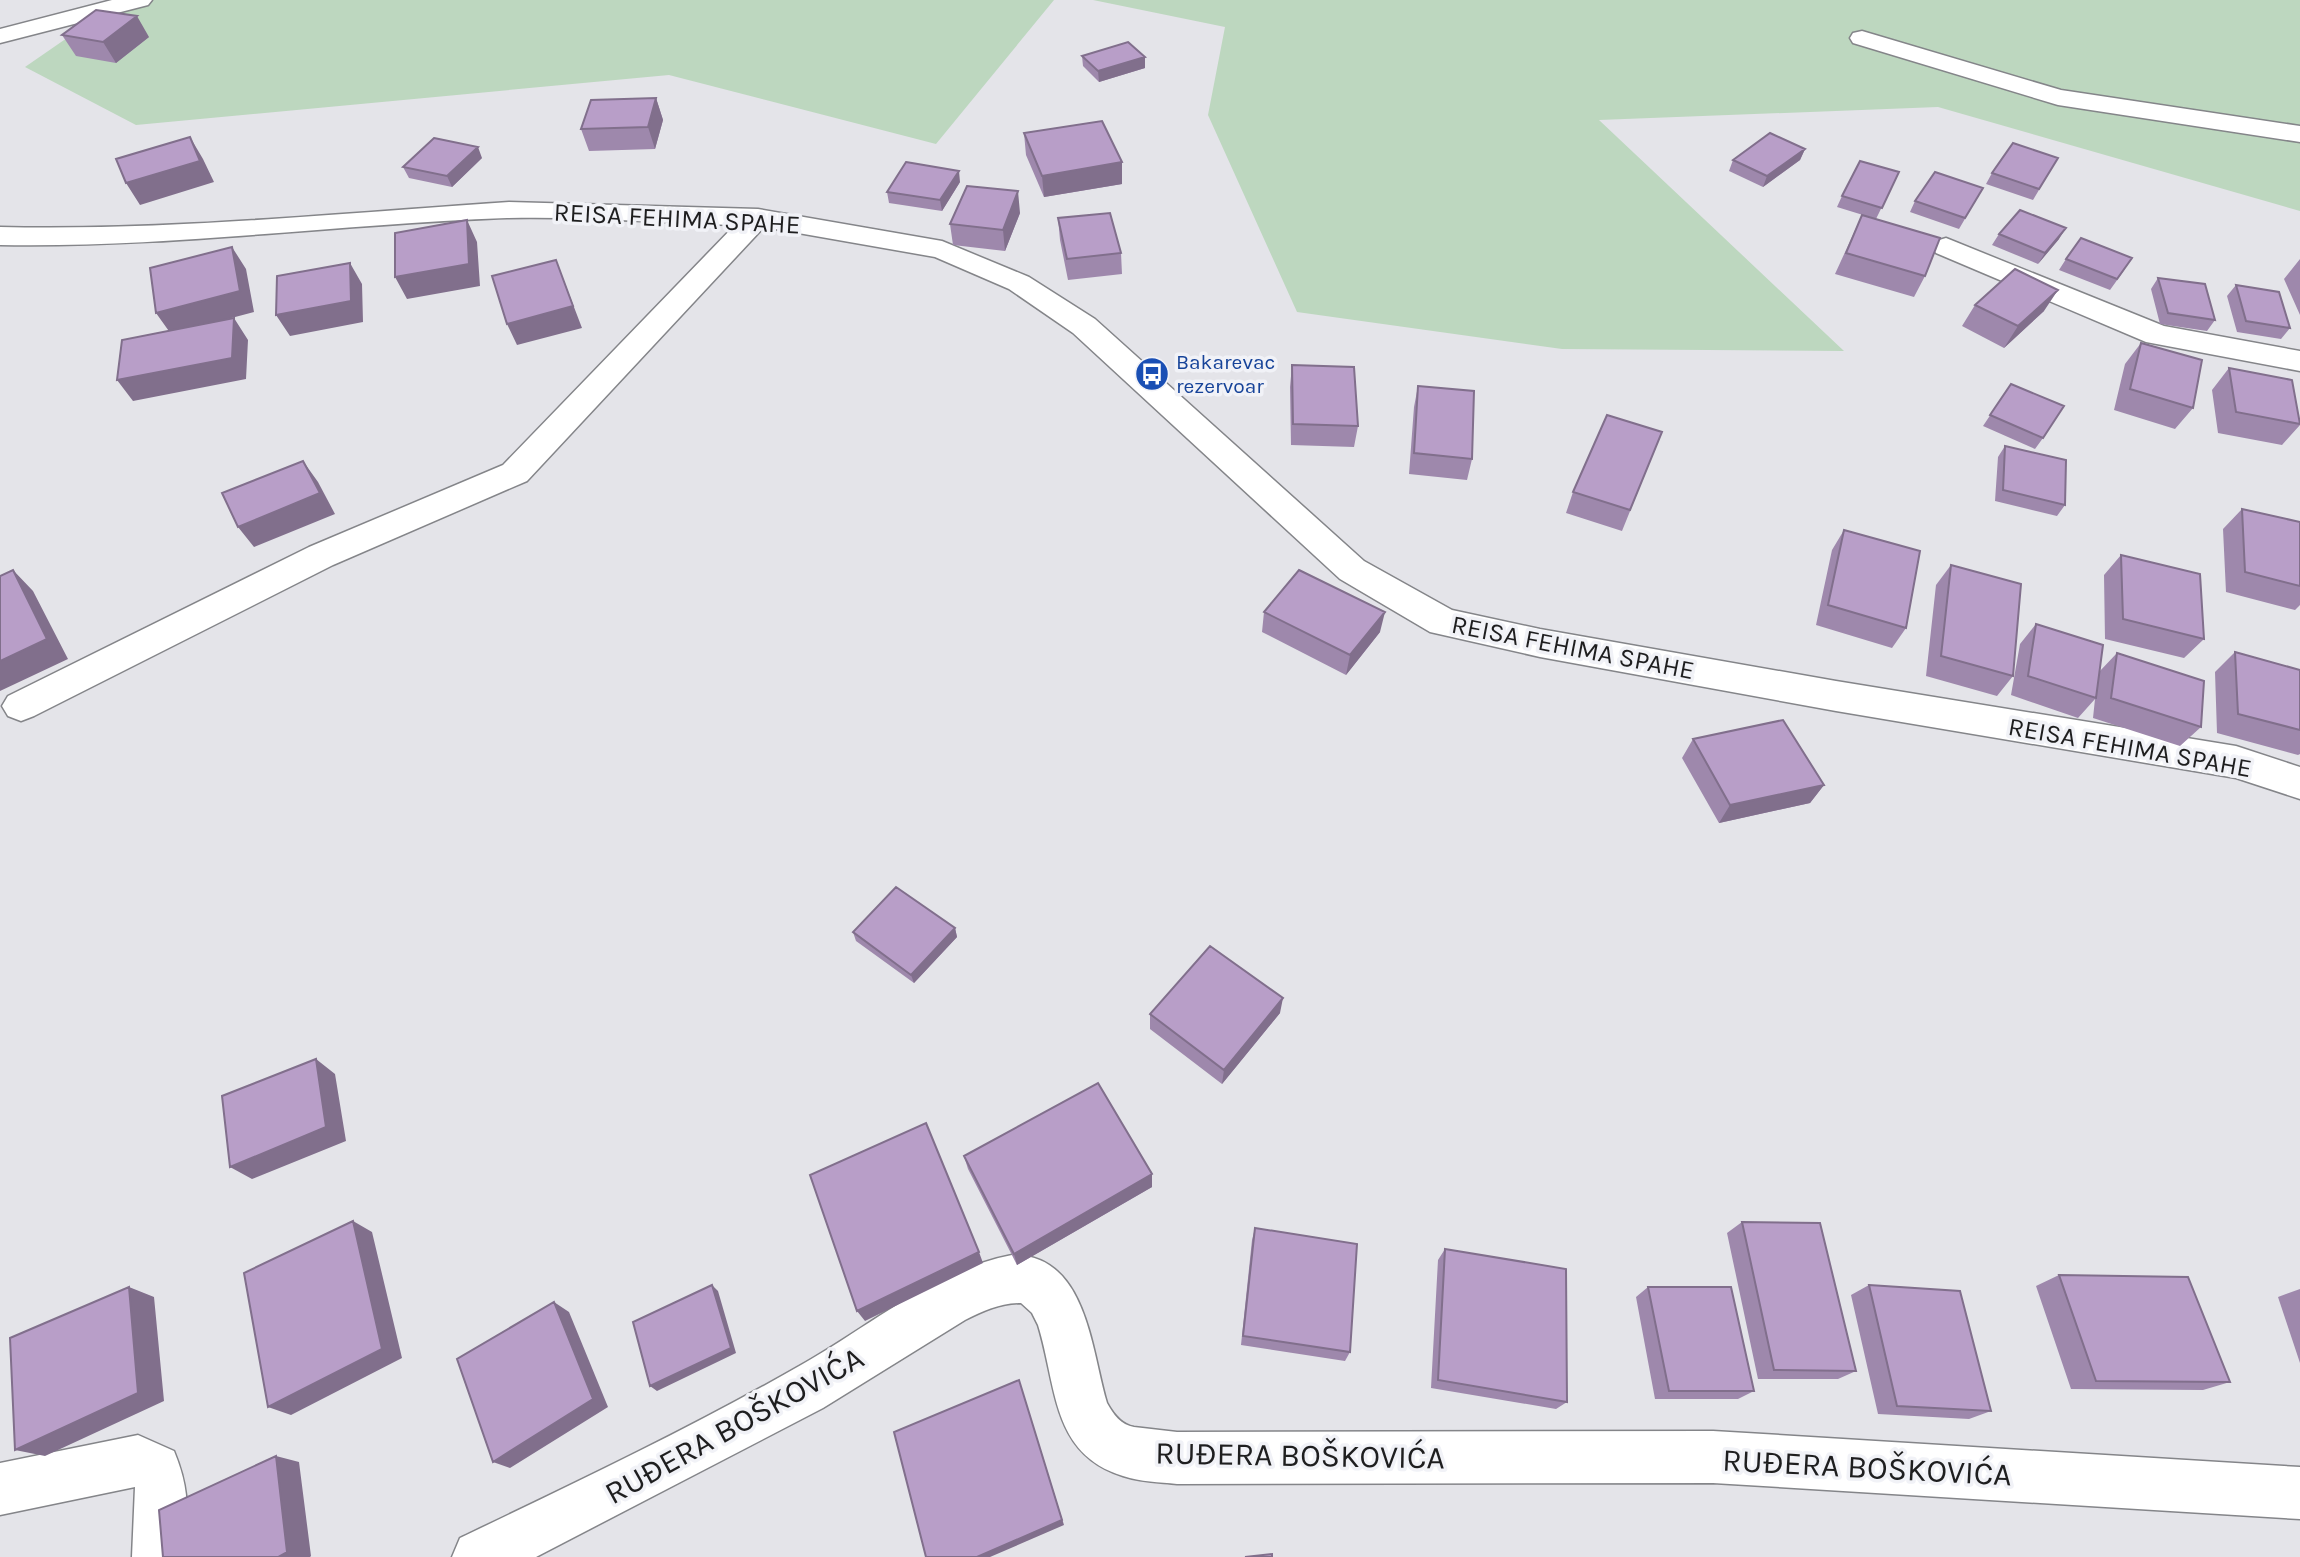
<svg xmlns="http://www.w3.org/2000/svg" width="2300" height="1557" viewBox="0 0 2300 1557" font-family="Karla,sans-serif">
	<rect width="100%" height="100%" fill="#e4e4e9"/>
	<path fill="#bdd7bf" d="M122,0h932l-118,144 -267,-69 -533,50 -111,-58z
		M1093,0h1207v211l-362,-104 -339,13 245,231 -282,-2 -265,-37 -89,-197 17,-88z"/>
	<g fill="none" stroke-linecap="round" stroke-linejoin="round">
		<g stroke="#848589" stroke-width="3">
			<path id="street" d="M112,0h40l-4,5 -148,38v-14z
				M1862,31l199,59 239,36v16l-242,-37 -205,-62 -3,-5 3,-5z
				M509,202l249,7 184,32 87,36 66,42 269,242 88,49 88,19 296,52 400,65 64,21v32l-64,-21 -400,-67 -296,-54 -110,-25 -90,-53 -267,-246 -64,-44 -74,-32 -171,-30 -237,254 -194,84 -299,151 -13,5 -13,-5 -6,-10 6,-10 301,-149 194,-82 232,-240c-75,-2 -152,-9 -228,-7 -169,6 -337,30 -507,27v-18c170,4 340,-14 509,-25z
				M1946,238l218,88 136,25v20l-154,-29 -210,-89 -4,-6 4,-6z
				M1012,1255c75,-1 79,95 95,148 6,11 14,22 27,24l43,5 536,-1 587,36v52l-587,-36 -536,1c-18,-2 -36,-2 -54,-8 -72,-22 -66,-90 -85,-151l-6,-12 -11,-10c-21,0 -38,8 -56,17l-142,88 -287,149h-84l8,-19c115,-55 231,-110 341,-173 68,-38 133,-95 211,-110z
				M138,1435l36,16c17,41 13,63 12,106h-54l3,-70 -135,28v-52z"/>
		</g>
		<use href="#street" fill="#fff" fill-rule="evenodd"/>
	</g>
	<path fill="#9e88ac" d="M62,35l87,2 -33,26 -40,-7z
		M1082,56l63,12 -46,14 -16,-16z
		M656,98l7,22 -8,29 -66,2 -8,-22z
		M1024,133l98,51 -78,13 -18,-42z
		M1805,149l-5,11 -37,27 -34,-16 4,-11z
		M482,158l-30,29 -43,-9 -6,-11z
		M2058,158l-25,42 -47,-16 6,-11z
		M1899,172l-23,47 -39,-12 5,-11z
		M960,182l-18,29 -53,-8 -2,-11z
		M1983,188l-24,41 -49,-17 5,-11z
		M1020,213l-15,38 -52,-6 -3,-21z
		M1862,215l63,61 -11,21 -79,-23z
		M1058,218l63,35 1,21 -54,6 -8,-40z
		M1999,234l60,5 -21,25 -46,-19z
		M2066,259l59,10 -15,21 -51,-20z
		M2300,259v56l-16,-36z
		M2158,278l57,42 -8,11 -47,-7 -9,-35z
		M2236,285l54,43 -9,11 -44,-7 -10,-36z
		M1975,305l69,6 -40,37 -42,-22z
		M2141,343l52,65 -18,21 -61,-19 11,-46z
		M1292,365l66,61 -4,21 -63,-2 -1,-58z
		M2229,368l71,51v6l-18,20 -64,-12 -6,-43z
		M2011,384l32,54 -8,11 -52,-23z
		M1418,386l54,73 -5,21 -58,-6 5,-67z
		M1662,432l-40,99 -56,-18 7,-21z
		M2005,446l60,59 -8,11 -62,-15 3,-44z
		M2242,509l58,13v83l-5,5 -69,-18 -3,-63z
		M1844,530l62,98 -14,20 -76,-23 16,-75z
		M2121,555l83,84 -20,19 -79,-19 -1,-64z
		M1951,565l62,111 -16,20 -71,-20 10,-91z
		M1264,612l116,20 -34,43 -84,-43z
		M2036,624l63,48 18,-19 84,74 -21,19 -87,-28 2,-19 -17,19 -67,-23 9,-51z
		M2235,652l65,18v84l-2,1 -81,-22 -2,-61z
		M1693,739l131,46 -14,18 -91,20 -37,-65z
		M955,928l2,9 -43,46 -58,-42 -3,-9z
		M1280,1013l-58,71 -72,-55v-15z
		M964,1156l188,18v13l-135,78 -49,-96z
		M1742,1222l114,149 -18,8h-80l-31,-146z
		M1255,1228l95,124 -5,9 -104,-16 11,-105z
		M1445,1249l122,153 -11,7 -125,-21 7,-128z
		M2059,1275l171,107 -27,8 -132,-1 -35,-103z
		M1869,1285l122,126 -22,8 -91,-5 -27,-119z
		M1648,1287l106,104 -16,8h-83l-19,-102z
		M2300,1289v74l-22,-66z"/>
	<path fill="#816f8c" d="M137,16l12,21 -33,26 -13,-21z
		M1145,57v11l-46,14 -1,-11z
		M656,98l7,22 -8,29 -7,-22z
		M190,137l13,22 11,23 -74,23 -14,-22z
		M478,147l4,11 -30,29 -5,-11z
		M1805,149l-5,11 -37,27 4,-11z
		M1122,162v22l-78,13 -2,-21z
		M959,171l1,11 -18,29 -2,-11z
		M1018,191l2,22 -15,38 -2,-21z
		M467,220l10,22 3,44 -73,13 -12,-22z
		M2066,228l-7,11 -21,25 7,-11z
		M232,247l14,22 8,43 -83,22 -15,-21z
		M556,260l26,68 -65,17 -10,-21z
		M350,263l12,21 1,38 -73,14 -14,-21z
		M2058,290l-14,21 -40,37 14,-22z
		M234,318l14,22 -2,39 -113,22 -16,-21z
		M303,461l15,21 17,32 -81,33 -16,-20z
		M13,570l20,21 35,68 -68,32v-30z
		M1385,612l-5,20 -34,43 4,-20z
		M1824,785l-14,18 -91,20 11,-18z
		M955,928l2,9 -43,46 -3,-8z
		M1283,998l-3,15 -58,71 2,-14z
		M316,1059l19,15 11,67 -94,38 -22,-12z
		M1152,1174v13l-135,78 -3,-11z
		M353,1221l19,11 30,126 -111,57 -23,-8z
		M979,1252l4,11 -118,58 -8,-10z
		M712,1285l6,6 18,62 -79,38 -7,-5z
		M129,1287l25,10 10,104 -119,55 -30,-6z
		M554,1302l15,10 39,95 -98,61 -17,-6z
		M1019,1380l45,145 -74,32h-13z
		M276,1456l23,6 12,94 -1,1h-32z"/>
	<path fill="#b89ec8" stroke="#816f8c" stroke-width="2" d="M96,10l41,6 -34,26 -41,-7z
		M1128,42l17,15 -47,14 -16,-15z
		M656,98l-8,29 -67,2 10,-29z
		M1102,121l20,41 -80,14 -18,-43z
		M1770,133l35,16 -38,27 -34,-16z
		M190,137l10,24 -74,22 -10,-24z
		M434,138l44,9 -31,29 -44,-9z
		M2013,143l45,15 -19,31 -47,-16z
		M1860,161l39,11 -17,36 -40,-12z
		M906,162l53,9 -19,29 -53,-8z
		M1935,172l48,16 -18,30 -50,-17z
		M967,186l51,5 -15,39 -53,-6z
		M2020,210l46,18 -21,25 -46,-19z
		M1110,213l11,40 -54,6 -9,-41z
		M1862,215l78,23 -15,38 -79,-23z
		M467,220l2,44 -74,13v-44z
		M2081,238l51,20 -15,21 -51,-20z
		M232,247l8,44 -84,22 -6,-45z
		M556,260l17,46 -66,18 -15,-48z
		M350,263l1,38 -75,14 1,-39z
		M2015,269l43,21 -40,36 -43,-21z
		M2158,278l47,6 10,36 -47,-7z
		M2236,285l43,7 11,36 -44,-7z
		M234,318l-2,40 -115,22 5,-40z
		M2141,343l61,17 -9,48 -63,-19z
		M1292,365l62,2 4,59 -65,-2z
		M2229,368l63,12 8,44 -64,-12z
		M2011,384l53,22 -21,32 -53,-23z
		M1418,386l56,5 -2,68 -58,-6z
		M1607,415l55,17 -32,78 -57,-18z
		M2005,446l61,14 -1,45 -62,-15z
		M303,461l17,32 -82,34 -16,-34z
		M2242,509l58,13v64l-55,-14z
		M1844,530l76,21 -14,77 -78,-23z
		M2121,555l79,19 4,65 -81,-20z
		M1951,565l70,19 -8,92 -72,-20z
		M13,570l34,69 -47,22v-85z
		M1299,570l86,42 -35,43 -86,-43z
		M2036,624l67,21 -7,53 -68,-22z
		M2235,652l65,18v60l-62,-16z
		M2117,653l87,28 -3,46 -90,-29z
		M1783,720l41,65 -94,20 -37,-66z
		M896,887l59,41 -44,47 -58,-43z
		M1210,946l73,52 -59,72 -74,-56z
		M316,1059l10,68 -96,40 -8,-71z
		M1098,1083l54,91 -138,80 -50,-98z
		M926,1123l53,129 -122,59 -47,-136z
		M353,1221l29,128 -114,58 -24,-134z
		M1742,1222l78,1 36,148 -82,-1z
		M1255,1228l102,16 -7,108 -107,-16z
		M1445,1249l121,20 1,133 -129,-22z
		M2059,1275l129,2 42,105 -134,-1z
		M712,1285l19,63 -81,38 -17,-64z
		M1869,1285l91,6 31,120 -94,-5z
		M129,1287l9,106 -123,57 -5,-112z
		M1648,1287h83l23,104h-85z
		M554,1302l39,97 -100,63 -36,-103z
		M1019,1380l43,140 -85,37h-51l-32,-125z
		M276,1456l11,96 -9,5h-115l-4,-47z
		M1272,1554v3h-27z"/>
	<defs>
		<g id="bus-disc" transform="scale(1.75)"><circle r="9.5" fill="#1a4fb4" stroke="#f1f2f7"/><path d="M-5-6H5V4H4V6H2V4H-2V6H-4V4H-5ZM-3.5-4V0h7V-4ZM-3.5 1.2v1.5H-2V1.2ZM2 1.2v1.5H3.5V1.2Z" fill="#fff"/></g>
	</defs>
	<g fill-rule="evenodd">
		<use href="#bus-disc" x="1152" y="374"/>
	</g>
	<g text-anchor="middle" stroke-width="7" stroke-linejoin="round" paint-order="stroke">
		<g font-size="21" fill="#164399" stroke="#f1f2f7" text-anchor="start">
			<text x="1176" y="369">Bakarevac<tspan x="1176" dy="24">rezervoar</tspan></text>
		</g>
		<g font-size="26" fill="#1e1e1f" stroke="#f1f2f7">
			<text transform="translate(677 218) rotate(3)" y="9">REISA FEHIMA SPAHE</text>
			<text transform="translate(1573 647) rotate(11)" y="9">REISA FEHIMA SPAHE</text>
			<text transform="translate(2130 747) rotate(10)" y="9">REISA FEHIMA SPAHE</text>
		</g>
		<g font-size="32" fill="#1e1e1f" stroke="#f1f2f7">
			<text transform="translate(734 1425) rotate(-29)" y="11">RUĐERA BOŠKOVIĆA</text>
			<text transform="translate(1300 1455) rotate(1)" y="11">RUĐERA BOŠKOVIĆA</text>
			<text transform="translate(1867 1467) rotate(3)" y="11">RUĐERA BOŠKOVIĆA</text>
		</g>
	</g>
</svg>
